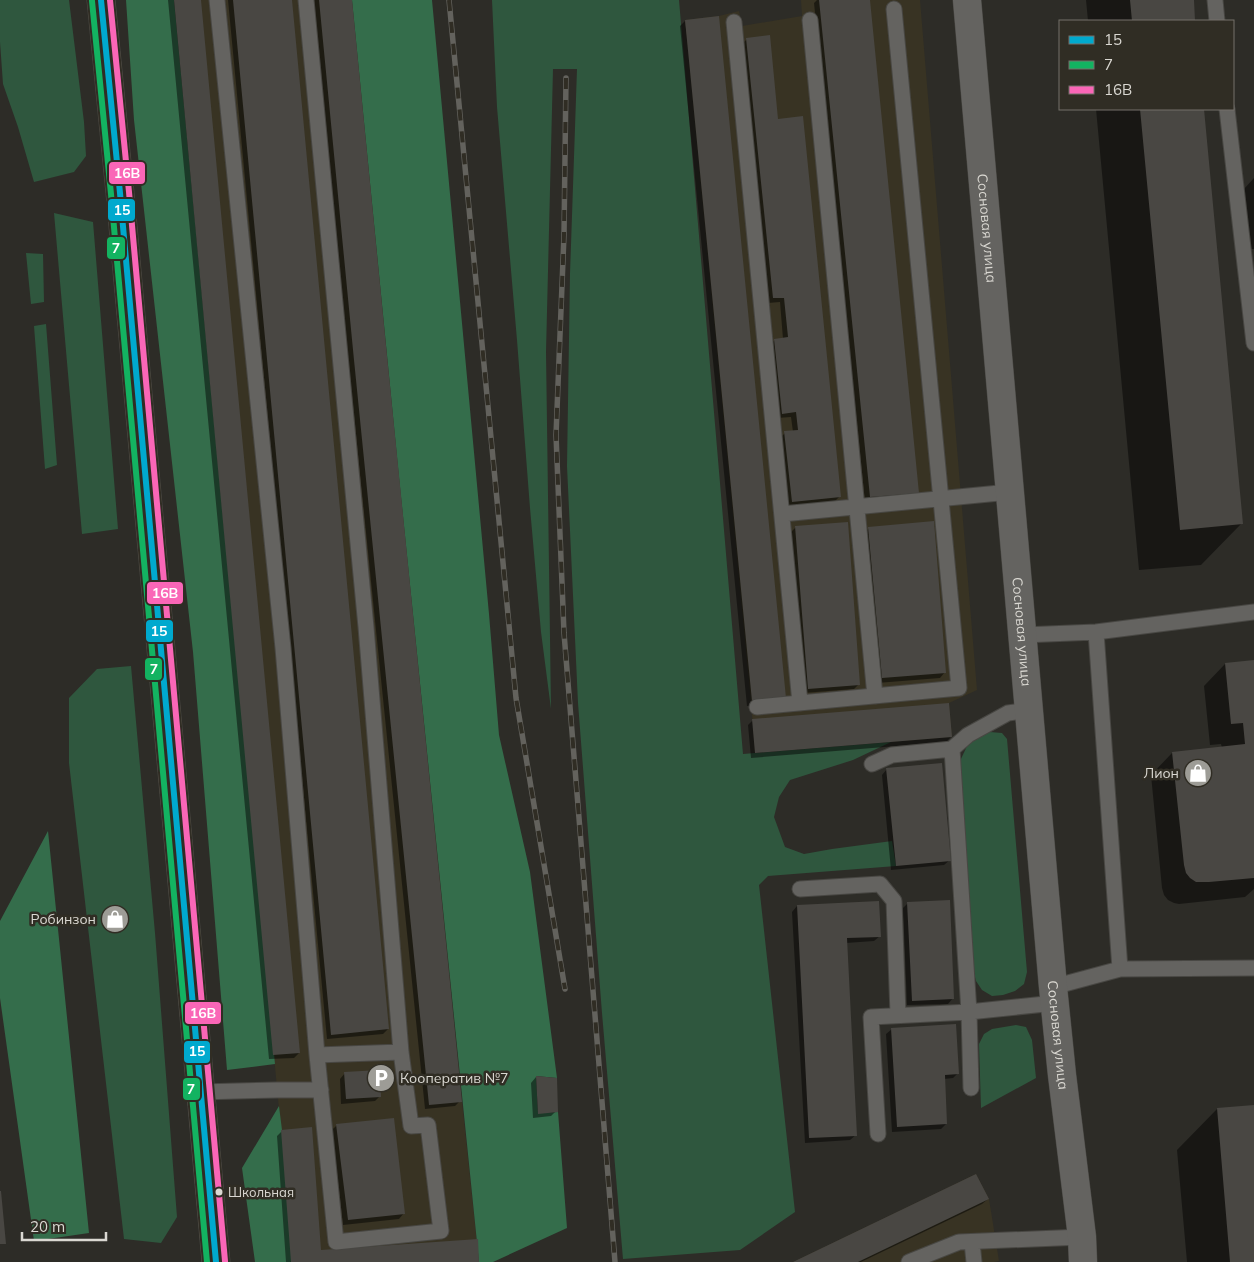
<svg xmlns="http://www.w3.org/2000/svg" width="1254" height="1262" viewBox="0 0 1254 1262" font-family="Mulish,sans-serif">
	<rect width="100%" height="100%" fill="#2d2c27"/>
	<path fill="#383323" d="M174,0h178l35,356 75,746 17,160h-188l-10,-132z
		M801,0h119l57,690 -28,13 3,34 -197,16 -4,-52 -66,-681 34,-4 20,-5 3,15 60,-10z
		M976,1174l13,25 10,62 -5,1h-201z"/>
	<path fill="#2f573e" d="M0,0h69l15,122 2,34 -12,16 -40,10 -16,-55 -15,-43 -3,-42z
		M492,0h187l64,754 148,-12 -38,18 -63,20 -11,17 -5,20 11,30 19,7 28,-5 60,-8 4,25 -128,10 -9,9 36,327 -55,38 -117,9 -21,-246 -24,-310 -11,-237 3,-192 7,-205h-24l-7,283 5,357 -10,-77 -11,-124 -13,-168 -20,-233z
		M54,213l39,9 25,307 -36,5z
		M26,253l17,1 1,48 -13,2z
		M46,324l11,141 -12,4 -11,-143z
		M131,666l24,267 22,284 -16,26 -37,-4 -55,-476v-65l28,-29z
		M990,732l12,1 5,6 20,233 -3,12 -9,7 -12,4 -11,1 -10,-6 -6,-9 -3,-12 -13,-208 8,-17 10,-7z
		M1016,1025l10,2 6,13 4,38 -55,30 -2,-64 5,-10 8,-5z"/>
	<path fill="#346d4b" d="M126,0h48l101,1064 -48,6 -34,-418 -59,-532z
		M352,0h80l57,614 10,121 31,137 27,206 -21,-2 2,37 20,-1 9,116 -74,34h-14l-80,-785z
		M48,831l41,402 -55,8 -34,-243v-77z
		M279,1106l19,152 -8,4h-35l-13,-94z"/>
	<path fill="#0007" d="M168,0h31l100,1053 -5,5 -25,1z
		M228,0h63l97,1029 -5,5 -56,5z
		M314,0h37l109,1101 -5,5 -30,3 -76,-743z
		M817,0h51l50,492 -5,5 -48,5 -51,-499z
		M1086,0h106l2,21h-106z
		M685,21l94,682 -32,3 -67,-680z
		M747,39l30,81 63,376 -5,5 -48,5 -7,-68 5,-5 8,-1 -2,-15 -14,1 -8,-73 6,-5 8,-1 -3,-37 -12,1 -26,-259z
		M1096,109h107l38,415 -40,41 -62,5z
		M1254,178v71h-7l-3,-60z
		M796,527l63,157 -5,5 -51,4 -12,-161z
		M869,528l76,144 -5,6 -63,5 -13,-150z
		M1254,660v229l-9,8 -66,7 -5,-1 -6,-3 -4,-5 -2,-7 -11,-113 21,-22 50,-5 -1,-4 -11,1 -6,-59 21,-22 27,-3z
		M753,720l198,17 -5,5 -195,16 -3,-33z
		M887,769l63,91 -6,5 -53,5 -9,-95z
		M908,903l45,95 -5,6 -41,1 -4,-97z
		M797,906l83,30 -6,5 -28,2 10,192 -6,5 -45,3 -13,-231z
		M892,1029l66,44 -5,5 -9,1 2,45 -5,5 -49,3 -6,-98z
		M345,1073l35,23 -5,5 -34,3 -1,-25z
		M536,1077l20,34 -5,5 -18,2 -2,-35z
		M1254,1106v156h-67l-10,-112 40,-41z
		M337,1125l67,88 -5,6 -56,6 -11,-95z
		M282,1131l38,121 158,10h-192l-9,-126z
		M988,1199l-6,5 -121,58h-65z"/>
	<path fill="#494743" d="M174,0h27l99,1053 -27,2z
		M233,0h59l97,1029 -58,6z
		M319,0h33l35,356 75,746 -33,3 -75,-745z
		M819,0h51l49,493 -49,4z
		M1130,0h64l1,21h-63z
		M719,16l67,682 -34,3 -67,-681z
		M770,35l8,84 25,-3 38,381 -49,5 -8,-71 14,-1 -2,-18 -14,2 -8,-75 14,-2 -4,-39h-11l-27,-260z
		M1140,109h64l39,415 -63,6z
		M934,521l12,152 -64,5 -14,-151z
		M848,522l12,163 -52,4 -13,-163z
		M1254,660v218l-45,4h-13l-6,-4 -4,-5 -2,-8 -12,-113 73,-8 -2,-21 -12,1 -6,-61z
		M949,703l3,34 -197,16 -3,-34z
		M942,763l9,98 -55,5 -10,-98z
		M950,900l4,99 -42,2 -5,-99z
		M879,901l2,36 -34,1 10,198 -48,2 -12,-233z
		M956,1024l3,50 -14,1 2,49 -50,3 -6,-99z
		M380,1070l1,27 -35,2 -2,-27z
		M536,1076l21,2 1,34 -20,2z
		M1254,1105v157h-24l-13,-154z
		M394,1118l11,96 -57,6 -12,-96z
		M312,1127l9,123 157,-11 1,23h-188l-10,-132z
		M976,1174l13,25 -131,63h-65z
		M0,1191h1l5,53h-6z"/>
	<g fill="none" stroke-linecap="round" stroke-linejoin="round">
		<g stroke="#484743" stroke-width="17">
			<path id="lane" d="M217,0l66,648 34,407 19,187 105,-11 -13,-106 -17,1 -10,-74 -35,-425 -60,-627
				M1215,0l2,21
				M810,20l65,676
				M734,22l66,681
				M1227,109l27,234
				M782,514l228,-22
				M1096,632l24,337
				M1023,635l73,-3 158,-20
				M757,707l202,-19 -65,-679
				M872,764l20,-9 60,-6
				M800,889l80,-5 14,17 4,114
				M1053,987l67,-18 134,-1
				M317,1055l84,-3
				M971,1088l-2,-76 -17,-263 16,-14 40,-22 21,-3
				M200,1092l77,-2h44
				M878,1134l-7,-117 98,-5 86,-9
				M972,1242l2,20
				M909,1262l50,-20 123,-5"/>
		</g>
		<g stroke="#484743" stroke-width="29">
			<g id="street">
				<path id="s1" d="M967,0l86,987 9,88 20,162 1,25"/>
			</g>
		</g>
		<g stroke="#484743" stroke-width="29">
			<path id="primary" d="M101,0l19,193 96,1069"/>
		</g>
		<use href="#lane" stroke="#646360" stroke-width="15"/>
		<use href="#street" stroke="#646360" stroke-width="28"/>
		<use href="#primary" stroke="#6c675d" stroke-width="28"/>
		<g stroke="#63625d" stroke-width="5.5">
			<path id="rail" d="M449,0l67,698 49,291
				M566,78l-2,157 -8,200 8,198 51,629"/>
		</g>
		<use href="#rail" stroke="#302d24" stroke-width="4" stroke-dasharray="11" stroke-linecap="butt"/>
		<g stroke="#302d24" stroke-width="10">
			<path id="bus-1" d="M101,0l19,193 96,1069"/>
		</g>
		<g stroke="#302d24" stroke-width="10">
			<path id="bus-2" d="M92,1l19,193 96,1068"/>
		</g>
		<g stroke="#302d24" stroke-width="10">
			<path id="bus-3" d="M110,0l19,192 96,1069"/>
		</g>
		<use href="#bus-1" stroke="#00a9ce" stroke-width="6"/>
		<use href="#bus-2" stroke="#13b361" stroke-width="6"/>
		<use href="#bus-3" stroke="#fa66b7" stroke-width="6"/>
	</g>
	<defs>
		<g id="shop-disc" transform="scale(1.4375)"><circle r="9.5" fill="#9d9c96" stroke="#302d24"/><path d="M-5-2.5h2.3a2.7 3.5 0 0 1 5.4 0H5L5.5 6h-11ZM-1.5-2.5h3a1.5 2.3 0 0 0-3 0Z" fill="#fff"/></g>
		<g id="parking-disc" transform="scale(1.4375)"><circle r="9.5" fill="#9d9c96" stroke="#302d24"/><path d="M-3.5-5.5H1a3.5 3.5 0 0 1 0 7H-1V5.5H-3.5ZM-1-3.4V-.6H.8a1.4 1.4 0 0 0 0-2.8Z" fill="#fff"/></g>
	</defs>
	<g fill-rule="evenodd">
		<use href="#shop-disc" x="1198" y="773"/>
		<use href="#shop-disc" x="115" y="919"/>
		<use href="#parking-disc" x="381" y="1078"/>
	</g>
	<circle fill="#dad8d2" stroke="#302d24" stroke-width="2" cx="219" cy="1192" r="4.5"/>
	<g text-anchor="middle" stroke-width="5" stroke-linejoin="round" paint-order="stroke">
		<g font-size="13" fill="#dad8d2" stroke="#302d24" text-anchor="start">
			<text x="228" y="1197">Школьная</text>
		</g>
		<g font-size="14" fill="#dad8d2" stroke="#302d24">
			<text dy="5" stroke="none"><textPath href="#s1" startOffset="229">Сосновая улица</textPath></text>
			<text dy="5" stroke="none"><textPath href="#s1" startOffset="634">Сосновая улица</textPath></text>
			<text dy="5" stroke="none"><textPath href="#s1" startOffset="1039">Сосновая улица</textPath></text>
		</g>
		<g font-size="14" fill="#dad8d2" stroke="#302d24" text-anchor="end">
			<text x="1179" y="778">Лион</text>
			<text x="96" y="924">Робинзон</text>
			<text x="400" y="1083" text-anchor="start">Кооператив №7</text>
		</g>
	</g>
	<g stroke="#302d24" stroke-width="2">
		<rect x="108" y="161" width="38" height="24" rx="5" fill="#fa66b7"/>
		<rect x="107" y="198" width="29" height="24" rx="5" fill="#00a9ce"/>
		<rect x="106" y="236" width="20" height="24" rx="5" fill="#13b361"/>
		<rect x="146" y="581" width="38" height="24" rx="5" fill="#fa66b7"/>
		<rect x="145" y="619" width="29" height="24" rx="5" fill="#00a9ce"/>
		<rect x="144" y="657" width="19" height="24" rx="5" fill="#13b361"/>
		<rect x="184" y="1001" width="38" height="24" rx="5" fill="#fa66b7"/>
		<rect x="183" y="1040" width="28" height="24" rx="5" fill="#00a9ce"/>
		<rect x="182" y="1077" width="19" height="24" rx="5" fill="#13b361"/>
	</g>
	<g font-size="14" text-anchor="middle" font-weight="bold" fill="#fff">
		<text x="127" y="178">16В</text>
		<text x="122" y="215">15</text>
		<text x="116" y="253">7</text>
		<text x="165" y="598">16В</text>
		<text x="159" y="636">15</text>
		<text x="154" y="674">7</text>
		<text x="203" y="1018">16В</text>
		<text x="197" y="1056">15</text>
		<text x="191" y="1094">7</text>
	</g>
	<rect x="1059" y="20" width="175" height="90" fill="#302d24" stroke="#74716a"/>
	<rect x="1069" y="36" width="25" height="8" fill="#00a9ce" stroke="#74716a"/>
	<text x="1104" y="45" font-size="15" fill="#dad8d2">15</text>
	<rect x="1069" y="61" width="25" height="8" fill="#13b361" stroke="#74716a"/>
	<text x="1104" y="70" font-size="15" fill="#dad8d2">7</text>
	<rect x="1069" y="86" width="25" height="8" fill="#fa66b7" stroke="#74716a"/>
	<text x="1104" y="95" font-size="15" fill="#dad8d2">16В</text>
	<path d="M22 1232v8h84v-8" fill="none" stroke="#dad8d2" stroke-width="2.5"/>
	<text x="30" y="1232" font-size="15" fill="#dad8d2" stroke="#302d24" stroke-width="4" paint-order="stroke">20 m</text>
</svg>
